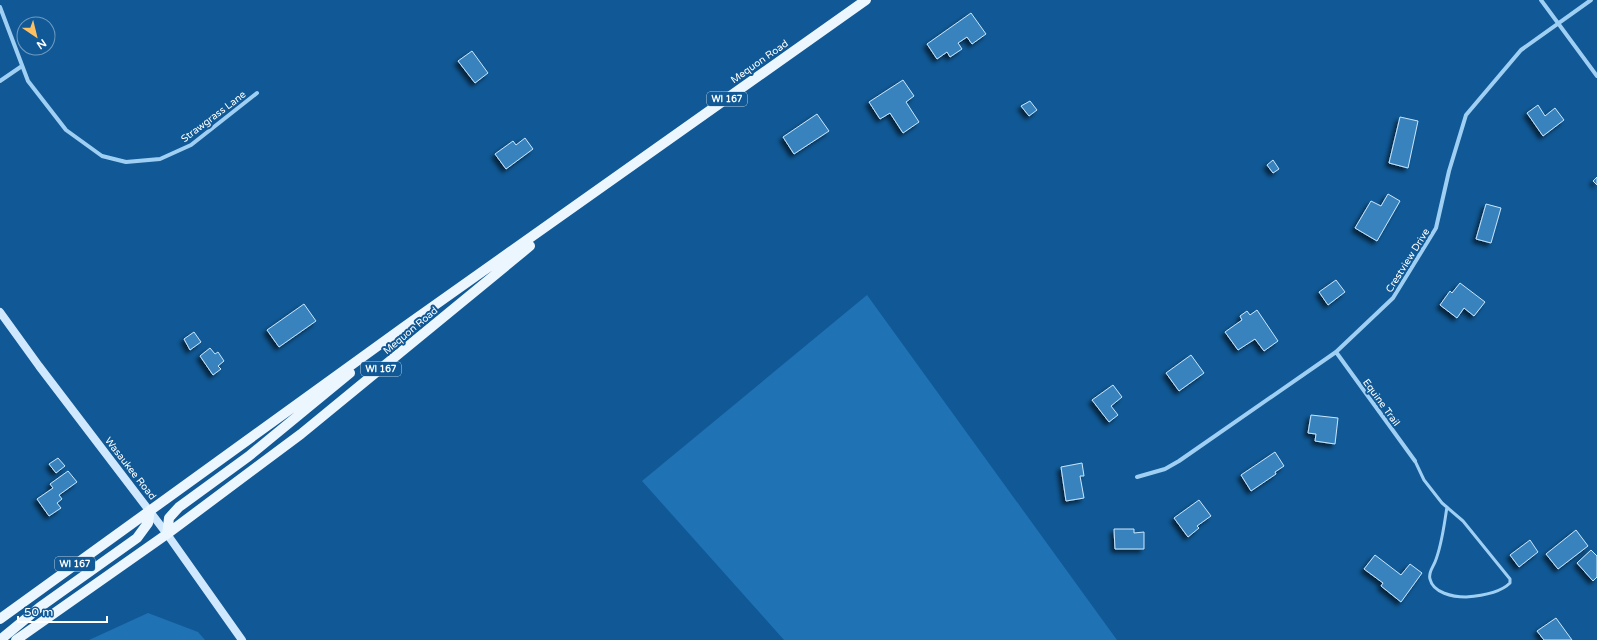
<svg xmlns="http://www.w3.org/2000/svg" width="1597" height="640" viewBox="0 0 1597 640" font-family="'Varela Round',sans-serif">
	<defs>
		<filter id="shadow"><feDropShadow dx="-3.5" dy="3.5" stdDeviation="2" flood-color="#0009"/></filter>
	</defs>
	<rect width="100%" height="100%" fill="#105996"/>
	<path fill="#1f72b3" d="M867,295l250,345h-333l-142,-159z
		M148,613l50,19 7,8h-116z"/>
	<path fill="#3983be" stroke="#c8e6fe" filter="url(#shadow)" d="M971,13l15,21 -14,10 -5,-7 -9,6 4,6 -12,8 -3,-5 -10,7 -10,-15z
		M472,51l16,22 -13,10 -17,-22z
		M903,80l11,16 -8,6 13,20 -16,11 -13,-20 -10,6 -11,-17z
		M1030,101l7,9 -8,6 -8,-10z
		M1538,105l7,11 10,-8 9,12 -21,16 -16,-23z
		M817,114l12,17 -35,23 -11,-17z
		M1400,117l18,4 -10,47 -19,-5z
		M525,138l8,11 -27,20 -11,-15 18,-13 3,4z
		M1273,160l6,9 -6,4 -6,-8z
		M1597,177v8l-4,-4z
		M1388,194l12,7 -23,40 -22,-13 16,-27 10,5z
		M1486,204l15,4 -10,35 -15,-4z
		M1336,280l9,12 -17,13 -9,-13z
		M1460,283l25,19 -11,14 -10,-8 -7,10 -17,-13 10,-14 2,2z
		M304,304l12,17 -37,26 -12,-17z
		M1257,310l21,31 -14,10 -9,-12 -17,11 -13,-18 17,-12 -2,-4 7,-5 3,4z
		M194,332l7,10 -11,8 -6,-11z
		M210,348l5,6 3,-2 6,9 -6,5 3,3 -8,6 -13,-19z
		M1191,355l13,18 -25,18 -13,-18z
		M1113,385l9,12 -11,9 7,9 -9,7 -17,-22z
		M1311,415l27,3 -3,26 -20,-3 1,-7 -8,-1z
		M1275,452l9,14 -9,6 1,2 -25,17 -10,-16z
		M58,458l7,8 -9,7 -7,-9z
		M1082,463l2,13h-4l4,22 -18,3 -5,-34z
		M68,471l9,11 -18,13 3,4 -5,4 4,5 -12,8 -12,-17 16,-11 -3,-4z
		M1199,500l12,16 -14,10 2,2 -11,9 -14,-19z
		M1114,529h20v4l10,-1v17h-29z
		M1576,530l12,16 -30,23 -12,-15z
		M1530,540l8,12 -19,15 -9,-12z
		M1591,550l6,6v21l-4,4 -16,-18z
		M1375,555l26,20 9,-11 12,9 -21,29 -20,-16 2,-3 -19,-14z
		M1556,618l16,22h-28l-7,-9z"/>
	<g fill="none" stroke-linecap="round" stroke-linejoin="round">
		<path stroke="#a0cff4" stroke-width="3" d="M1415,461l9,19 18,23 21,18 47,58v4c-10,10 -30,13 -44,14 -13,0 -33,-4 -36,-18 -2,-6 3,-12 5,-17 7,-17 9,-37 12,-55"/>
		<path stroke="#a0cff4" stroke-width="4" d="M1541,0l56,76
			M0,7l28,74 38,49 36,26 24,6 34,-3 31,-14 66,-52
			M0,81l22,-15
			M1336,352l79,109
			M1137,477l28,-8 14,-8 157,-109 57,-54 43,-70 13,-57 17,-56 55,-65 70,-50"/>
		<path stroke="#cfe8fd" stroke-width="8" d="M0,312l39,54 128,168 75,106"/>
		<path stroke="#ecf6ff" stroke-width="10" d="M167,534l2,-16 10,-11 70,-51 101,-83
			M0,619l404,-292 462,-327
			M0,640l40,-33 97,-69 11,-15 2,-13
			M16,640l151,-106 134,-100 229,-188"/>
	</g>
	<g text-anchor="middle" stroke-width="4" stroke-linejoin="round" paint-order="stroke">
		<g fill="#105996" stroke="#b7cde0" stroke-width="1">
			<rect x="707" y="92" width="40" height="14" rx="3"/>
			<rect x="361" y="362" width="40" height="14" rx="3"/>
			<rect x="55" y="557" width="40" height="14" rx="3"/>
		</g>
		<g font-size="9" font-weight="bold" fill="#fff">
			<text x="727" y="102">WI 167</text>
			<text x="381" y="372">WI 167</text>
			<text x="75" y="567">WI 167</text>
		</g>
		<g font-size="10" fill="#fff" stroke="#105996">
			<text transform="translate(759 61) rotate(-35)" y="4">Mequon Road</text>
			<text transform="translate(213 116) rotate(-37)" y="4">Strawgrass Lane</text>
			<text transform="translate(1407 260) rotate(-58)" y="4">Crestview Drive</text>
			<text transform="translate(410 330) rotate(-40)" y="4">Mequon Road</text>
			<text transform="translate(1382 402) rotate(54)" y="4">Equine Trail</text>
			<text transform="translate(131 468) rotate(52)" y="4">Wasaukee Road</text>
		</g>
	</g>
	<g transform="translate(36 36) rotate(145)"><circle r="19" fill="#105996" stroke="#709bc0"/>
	<path d="M0-3L7 15L0 10L-7 15Z" fill="#ffc062"/>
	<text y="-6" font-size="11" font-weight="bold" text-anchor="middle" fill="#ffffff">N</text>
	</g>
	<path d="M18 616v6h89v-6" fill="none" stroke="#ffffff" stroke-width="2"/>
	<text x="24" y="616" font-size="12" fill="#ffffff" stroke="#105996" stroke-width="3" paint-order="stroke">50 m</text>
</svg>
